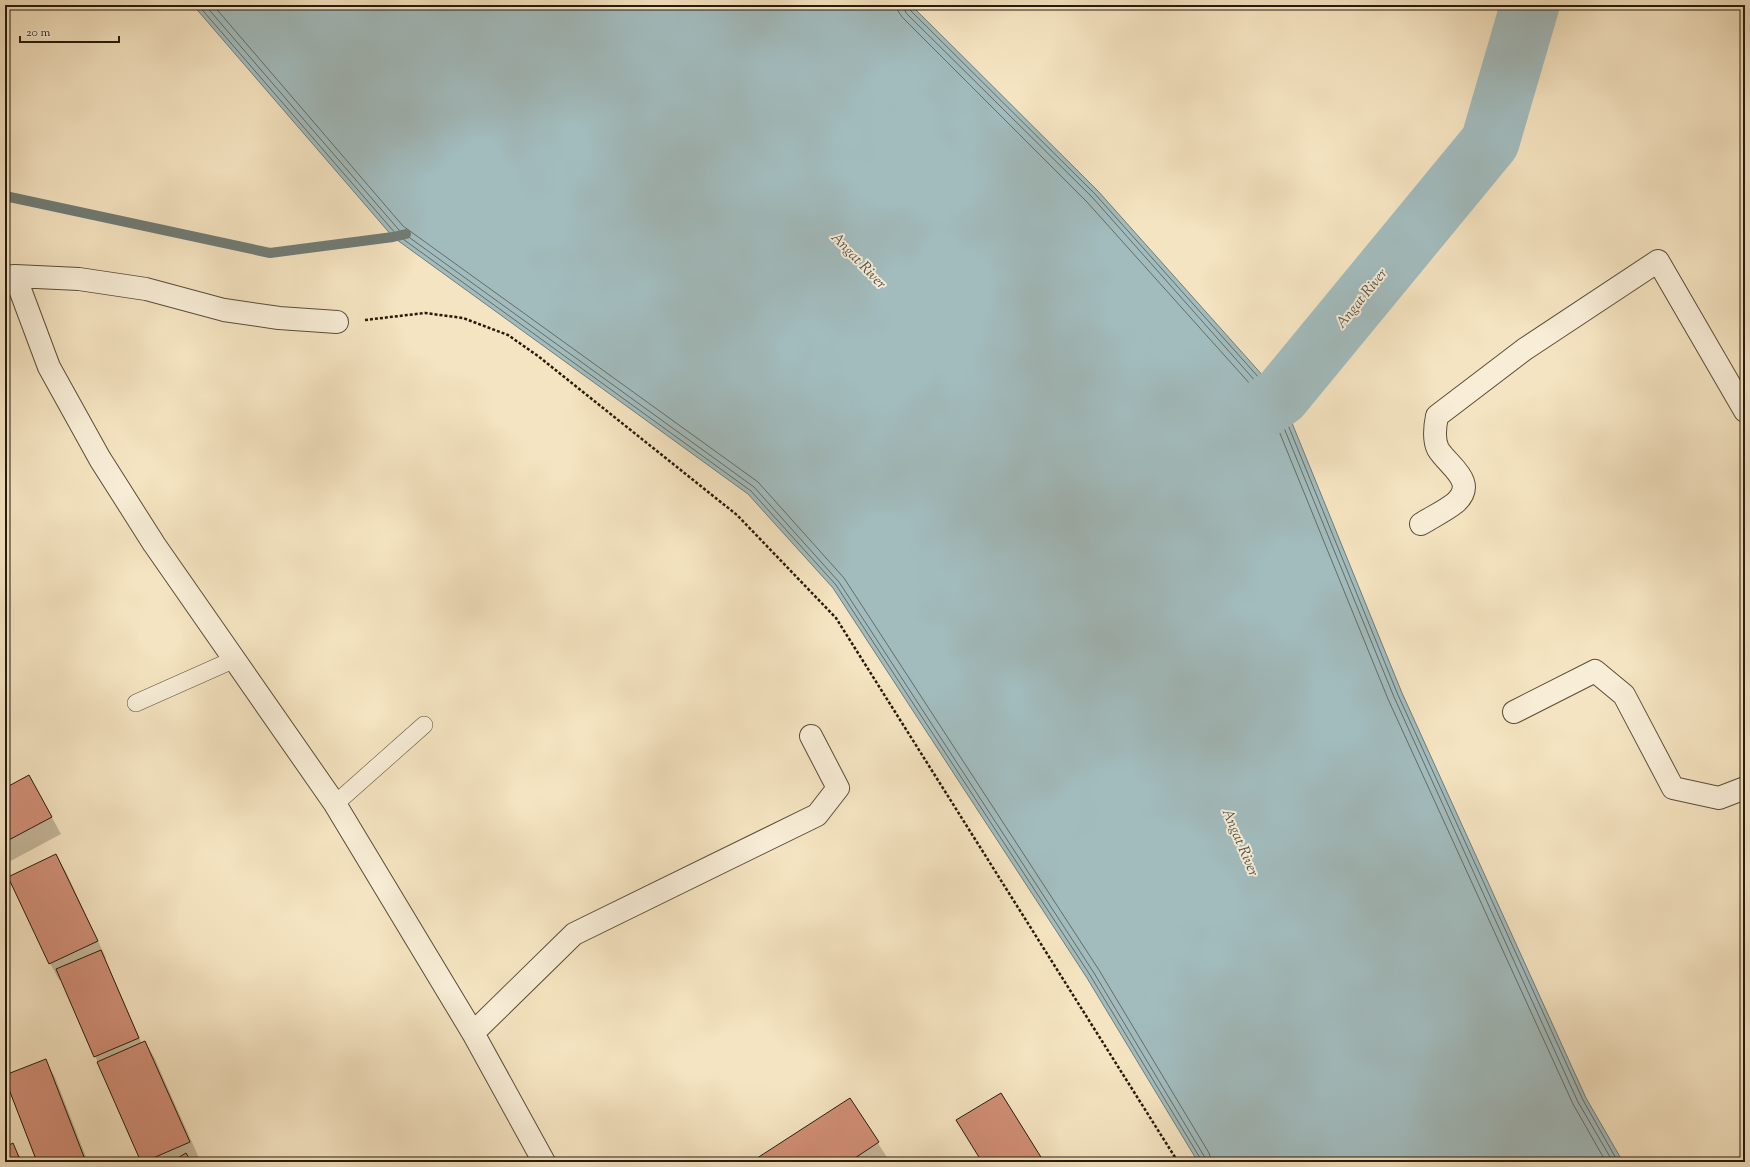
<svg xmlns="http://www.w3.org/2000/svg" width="1750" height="1167" viewBox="0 0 1750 1167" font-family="'Sorts Mill Goudy',serif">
	<rect width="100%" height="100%" fill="#f5e4c1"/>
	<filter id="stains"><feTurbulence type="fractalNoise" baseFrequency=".005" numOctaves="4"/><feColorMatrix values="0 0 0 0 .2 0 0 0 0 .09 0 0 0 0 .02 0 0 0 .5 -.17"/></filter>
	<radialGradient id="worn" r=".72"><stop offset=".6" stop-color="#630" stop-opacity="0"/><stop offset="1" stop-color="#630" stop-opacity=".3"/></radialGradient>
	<path fill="#a2bcbe" stroke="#707c76" d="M193,5h718l187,186 183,205 121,297 184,405 37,64h-425l-111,-184 -254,-390 -85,-94 -355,-257z"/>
	<path fill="#0003" d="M5,789l33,3 23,42 -56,30z
		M56,855l10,17 40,86 -1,1 37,85 3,-2 10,17 44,99 -8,4h-49l-81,-183 -2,1 -9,-17z
		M46,1061l9,16 33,85h-50l-33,-86z
		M850,1099l38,60 -5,3h-130z
		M13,1145l10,17h-18v-14z"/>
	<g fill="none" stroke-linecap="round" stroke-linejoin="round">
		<path stroke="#646c64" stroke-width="1" d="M198,5l198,229 355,257 85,94 254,390 110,183 1,4
			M205,5l194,225 355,257 85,95 255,391 110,183 2,6
			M213,5l190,221 355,256 86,96 255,392 110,183 3,9
			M897,5l1,6 4,6 185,185 181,202 120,295 185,405 33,58
			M903,5l3,8 186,184 181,204 121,296 184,405 35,60
			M908,5l2,5 185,184 182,204 121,297 185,405 35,62"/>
		<path stroke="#707c76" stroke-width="10" d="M5,196l265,57 123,-16 13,-3"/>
		<path stroke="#a2bcbe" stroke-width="59" d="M1214,443l67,-47 209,-254 40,-137"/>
	</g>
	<path fill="#d18f77" stroke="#261b0b" d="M29,775l23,42 -47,25v-54z
		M56,854l42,87 -49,23 -41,-87z
		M101,950l38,88 -45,19 -38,-88z
		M145,1041l45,101 -46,20h-3l-44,-100z
		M46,1059l40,103h-49l-32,-83v-4z
		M1001,1093l43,69h-62l-26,-42z
		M850,1098l29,44 -30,20h-98z
		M13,1143l8,19h-16v-15z
		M186,1153l5,9h-20z"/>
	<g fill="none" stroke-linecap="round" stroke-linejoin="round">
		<g stroke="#5a4d38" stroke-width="18">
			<path id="lane" d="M136,703l99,-44
				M335,804l89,-79"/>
		</g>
		<g stroke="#5a4d38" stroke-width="24">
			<path id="street" d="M15,276l34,91 51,92 54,85 181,260 138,229 71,129
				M5,277l10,-1 64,3 67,10 78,21 55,8 58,4
				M1421,524c11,-7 24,-13 34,-21 24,-21 -7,-37 -17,-54 -5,-10 -3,-23 -1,-33l88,-67 133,-88 87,150
				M1514,712l81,-41 29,24 49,93 46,10 26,-10
				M473,1033l101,-99 243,-119 21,-27 -27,-52"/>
		</g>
		<path stroke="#261b0b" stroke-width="2.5" stroke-dasharray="3 2" stroke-linecap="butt" d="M365,320l60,-7 38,5 45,17 30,21 199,159 99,103 342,544"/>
		<use href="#lane" stroke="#f8edd7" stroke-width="17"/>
		<use href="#street" stroke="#f8edd7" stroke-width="22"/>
	</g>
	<g text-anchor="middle" stroke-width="4" stroke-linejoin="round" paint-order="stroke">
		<g font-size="15" font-style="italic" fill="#51534a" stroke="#f8edd7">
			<text transform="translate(859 260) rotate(46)" y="5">Angat River</text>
			<text transform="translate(1361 298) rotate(-51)" y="5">Angat River</text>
			<text transform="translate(1241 842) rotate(67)" y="5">Angat River</text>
		</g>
	</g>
	<rect width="1750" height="1167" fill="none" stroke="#f5e4c1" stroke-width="20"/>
	<rect x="6" y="6" width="1738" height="1155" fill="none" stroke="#261b0b" stroke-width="2"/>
	<rect x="10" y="10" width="1730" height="1147" fill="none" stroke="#261b0b"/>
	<path d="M20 36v6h99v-6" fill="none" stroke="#261b0b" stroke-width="2"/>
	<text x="26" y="36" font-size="12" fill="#261b0b" stroke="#f8edd7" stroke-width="3" paint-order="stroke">20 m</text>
	<rect width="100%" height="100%" filter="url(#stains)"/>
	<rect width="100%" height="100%" fill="url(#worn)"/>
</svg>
